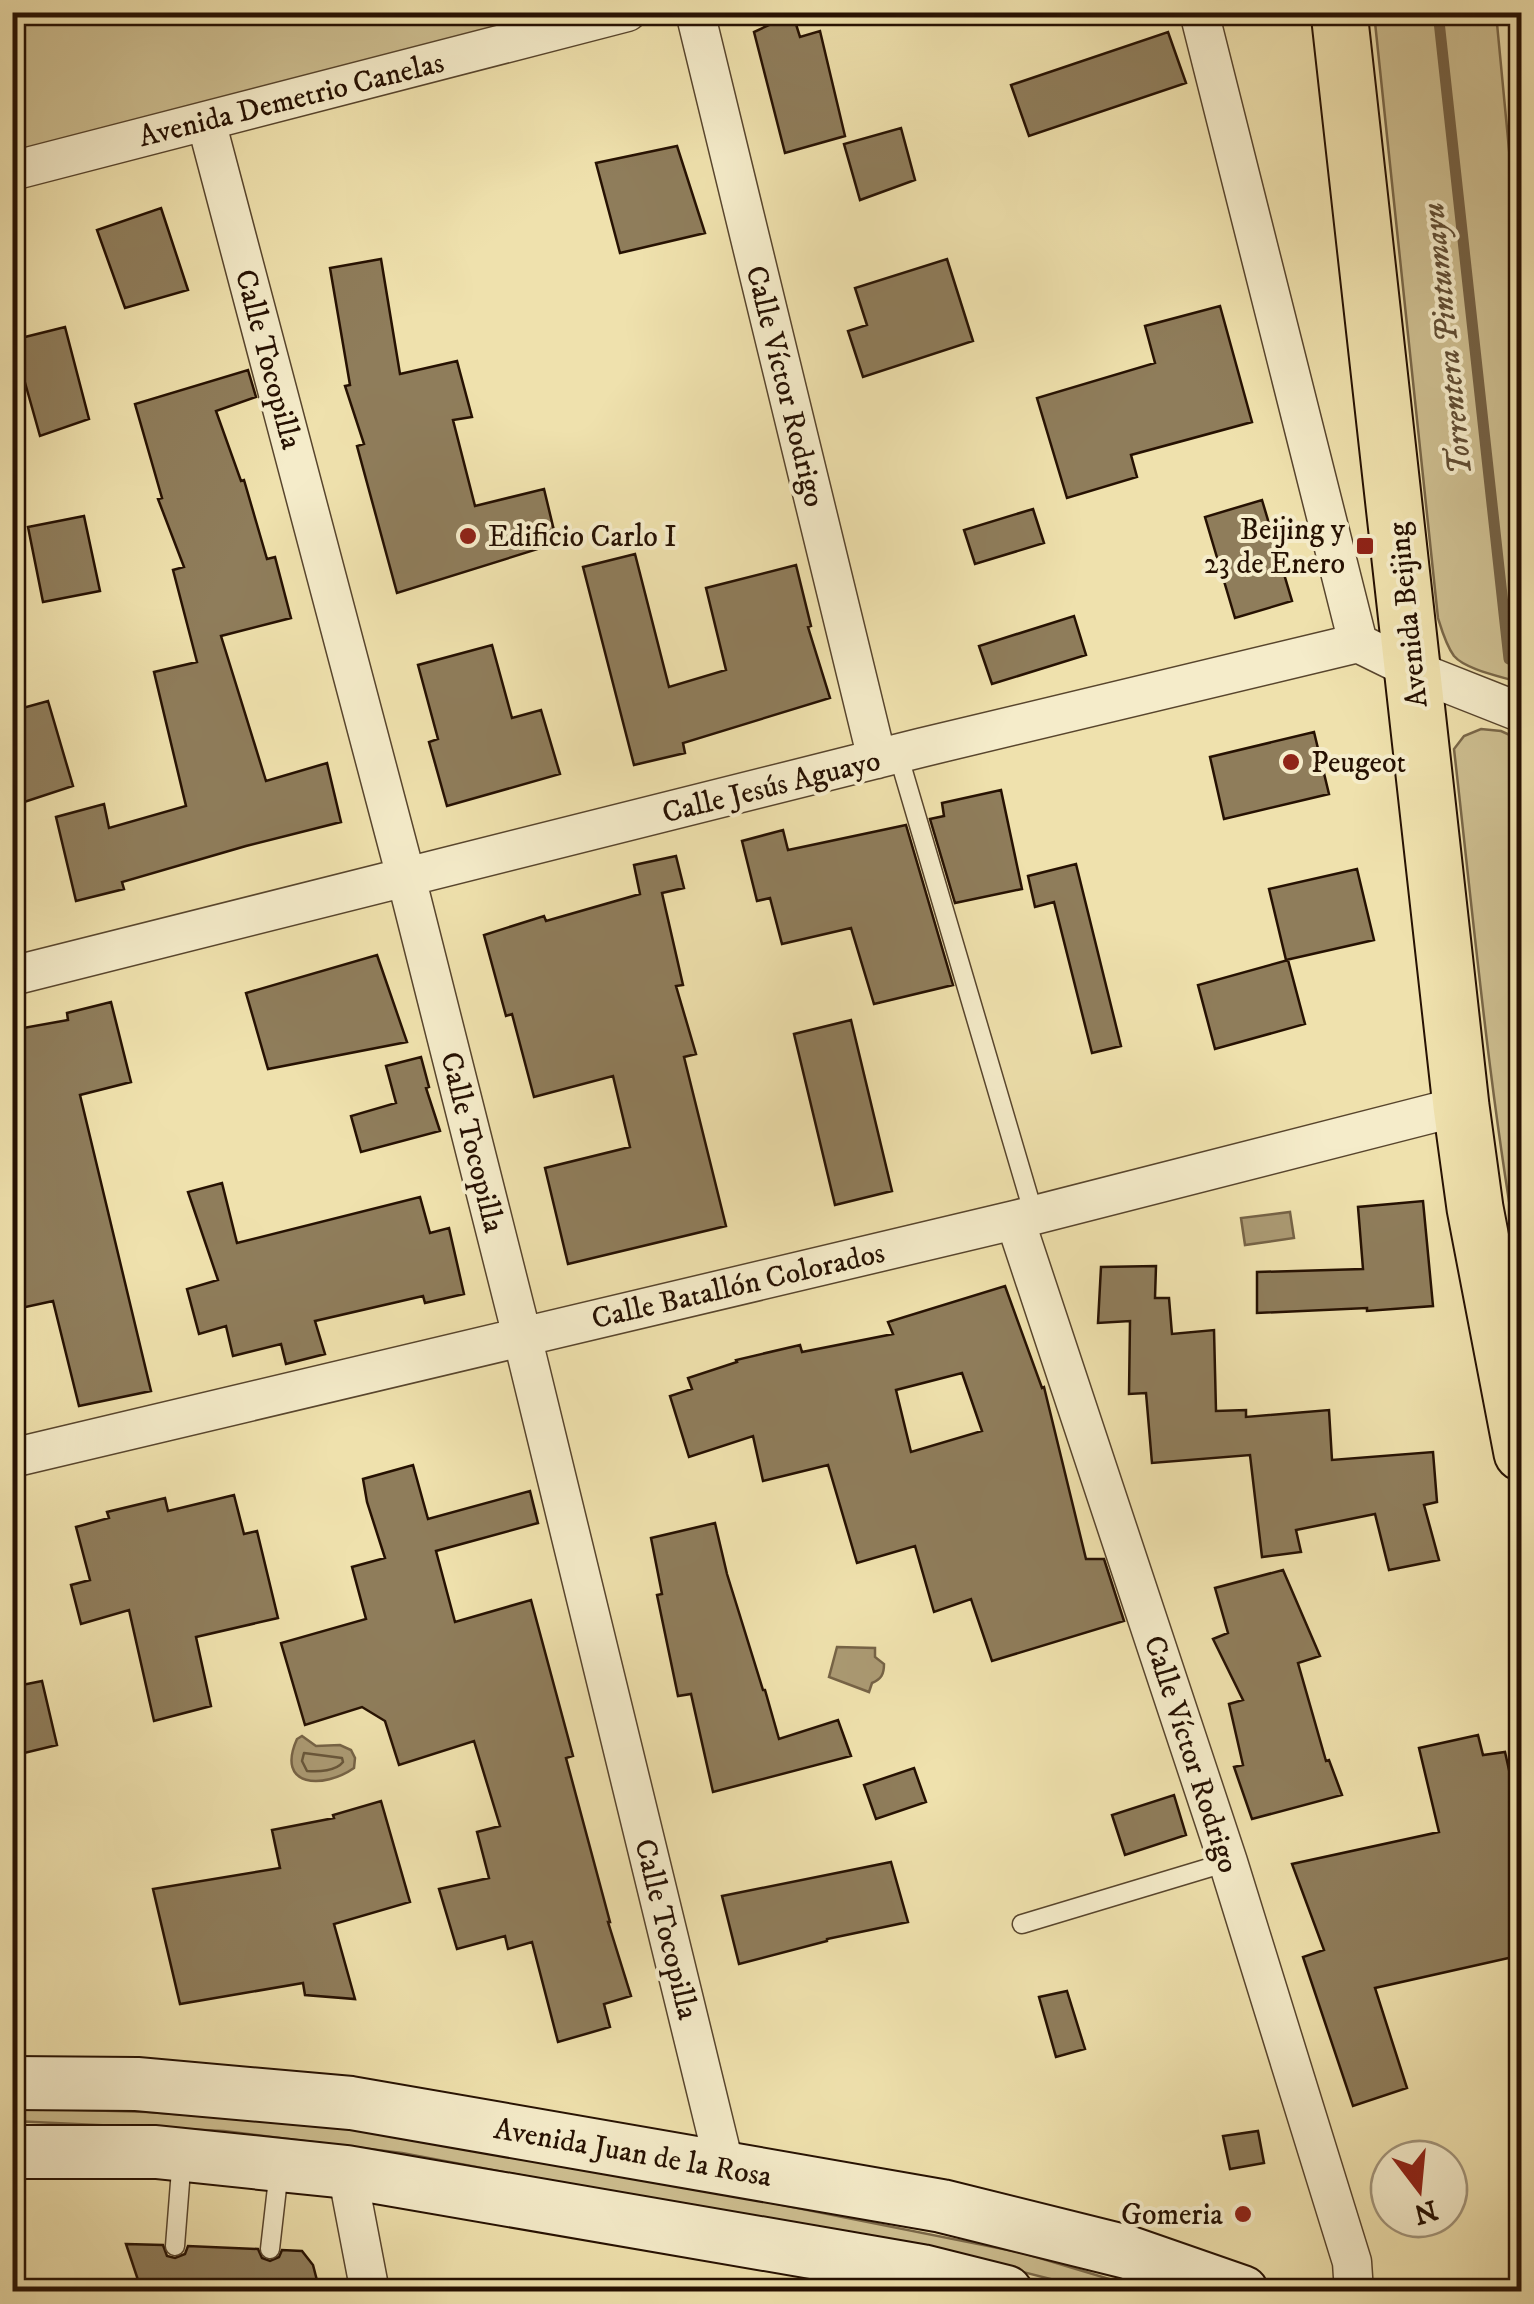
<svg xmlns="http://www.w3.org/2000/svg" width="1534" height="2304" viewBox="0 0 1534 2304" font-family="'IM FELL DW Pica',serif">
	<rect width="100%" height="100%" fill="#efe1ad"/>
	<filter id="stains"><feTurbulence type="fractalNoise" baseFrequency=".002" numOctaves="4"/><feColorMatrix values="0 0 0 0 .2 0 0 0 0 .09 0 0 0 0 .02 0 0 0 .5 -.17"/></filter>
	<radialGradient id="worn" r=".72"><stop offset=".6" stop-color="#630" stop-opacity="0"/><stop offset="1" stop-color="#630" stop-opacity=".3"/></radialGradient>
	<path fill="#cdbe90" stroke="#7a6849" stroke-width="2.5" d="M13,13h546l-546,140z
		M1374,13h122l26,273 -1,397c-17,-6 -55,-13 -67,-27 -8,-11 -12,-25 -16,-38z
		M1481,729l20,2 20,9v533c-31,-173 -47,-349 -67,-524l10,-13z
		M13,2108l134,4 199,14 265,45 412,82 126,38h-51l-123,-31 -573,-107 -178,-22 -211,-10z"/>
	<path fill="#ab9a73" stroke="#766346" stroke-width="2.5" d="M1290,1212l4,26 -49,7 -4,-27z
		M837,1647l38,1v9l9,7c0,11 -3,15 -12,19l-3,9 -40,-15z
		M302,1736l14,10 24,-1 11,5 4,8 -1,10c-30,21 -79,20 -57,-29z"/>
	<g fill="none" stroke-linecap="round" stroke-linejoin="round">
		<path stroke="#68563a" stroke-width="2.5" d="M304,1753l38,5 1,4c-7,9 -24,10 -36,9l-5,-10z"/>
		<path stroke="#766346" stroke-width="11" d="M1438,12l71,647
			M1517,771l5,51"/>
	</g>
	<path fill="#8f7d5b" stroke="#261102" stroke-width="2.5" fill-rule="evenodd" d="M794,18l6,19 20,-6 25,105 -60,17 -31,-121 17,-8z
		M1168,32l18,51 -157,53 -18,-51z
		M901,128l14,52 -55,20 -16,-56z
		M677,146l28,87 -85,20 -24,-90z
		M161,208l27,82 -63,18 -28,-78z
		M381,259l19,115 57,-13 15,56 -19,3 22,86 69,-17 13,54 -160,50 -40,-147 7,-2 -19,-58 5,-1 -20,-117z
		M947,259l26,82 -110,36 -15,-46 19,-6 -12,-37z
		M1220,306l32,116 -121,33 6,22 -70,21 -30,-100 118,-35 -10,-37z
		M65,327l24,92 -49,17 -27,-96z
		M248,370l8,27 -40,14 25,70 3,-1 23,79 8,-2 16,61 -70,18 45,145 61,-18 14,59 -95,24 -124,36 2,7 -48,12 -20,-84 48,-13 5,24 77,-22 -32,-134 43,-10 -24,-92 11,-3 -26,-68 4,-1 -27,-94z
		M1262,500l30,101 -57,17 -30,-101z
		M1033,509l11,34 -69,21 -11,-34z
		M84,516l16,75 -57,11 -15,-75z
		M635,554l34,133 57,-17 -20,-82 90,-23 15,61 -3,1 22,71 -147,45 2,10 -51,12 -51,-198z
		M1074,616l12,39 -94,29 -13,-38z
		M492,645l20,73 29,-8 19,64 -113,32 -18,-64 9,-3 -20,-74z
		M48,701l25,85 -61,20v-95z
		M1314,732l15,62 -105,25 -14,-62z
		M1001,790l21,99 -67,14 -25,-84 14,-3 -2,-13z
		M906,825l47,160 -79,19 -23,-76 -69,16 -12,-46 -13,3 -15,-60 41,-11 5,20z
		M676,856l8,32 -22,5 21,92 -7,1 20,68 -12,3 42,169 -158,38 -23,-96 85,-21 -17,-71 -79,21 -22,-83 -6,2 -22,-81 60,-19 2,5 94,-27 -6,-29z
		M1076,864l45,182 -29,7 -38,-151 -19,5 -7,-31z
		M1357,869l17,71 -88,20 -17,-71z
		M377,955l30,87 -139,27 -22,-76z
		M1288,960l17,64 -90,25 -17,-64z
		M111,1002l20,80 -51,13 71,296 -72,15 -26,-105 -41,9v-155l9,-1 -9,-44v-80l56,-10 -1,-7z
		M851,1020l41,171 -57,14 -41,-171z
		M421,1057l8,30 -3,1 14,43 -79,21 -10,-36 45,-13 -10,-37z
		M222,1183l15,60 183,-46 10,36 19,-5 15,66 -39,9 -2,-7 -108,25 10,33 -39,10 -5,-20 -48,12 -7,-30 -27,8 -12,-45 31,-9 -30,-88z
		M1423,1201l10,105 -66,5v-3l-110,5v-41l106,-3 -5,-62z
		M1156,1266l-1,32h14l3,36 42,-4 2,81 30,-1v7l83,-7 3,50 101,-8 4,50 -13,3 15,55 -50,10 -14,-56 -79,16 5,22 -39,5 -12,-102 -98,8 -6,-70 -17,1 1,-73 -32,2 3,-56z
		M1005,1286l37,102 2,-1 42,172h18l20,62 -132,40 -21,-62 -37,13 -19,-66 -58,17 -29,-98 -65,16 -10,-45 -64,21 -19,-61 22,-7 -4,-11 49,-16 -1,-2 64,-15 2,7 91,-18 -5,-12zM962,1373l20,58 -71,21 -15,-62z
		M413,1465l15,54 102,-28 8,32 -102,28 19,71 76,-22 42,156 -7,2 44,164h-2l23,74 -27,8 6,23 -52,15 -26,-100 -24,7 -3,-13 -48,13 -18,-60 50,-11 -12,-46 23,-6 -26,-85 -75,24 -14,-44 -23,-14 -57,18 -24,-82 85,-24 -14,-52 33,-9 -18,-56 -4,-23z
		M234,1495l10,39 13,-3 21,87 -82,19 15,69 -57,15 -25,-111 -48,14 -10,-39 19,-5 -14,-53 33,-9 -2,-6 58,-14 3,13z
		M715,1523l12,51 36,116h2l14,49 59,-19 13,36 -138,36 -22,-98 -13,2 -21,-101 5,-1 -11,-56z
		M1283,1570l37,86 -22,7 28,98 3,-1 13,35 -90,24 -18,-52 9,-2 -14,-61 14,-4 -30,-61 15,-6 -13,-45z
		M42,1681l15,64 -45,11v-69z
		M1478,1735l5,20 22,-3 17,76v127l-147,33 32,100 -54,18 -50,-149 21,-7 -32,-86 147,-32 -20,-84z
		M914,1768l12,34 -50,17 -12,-34z
		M1174,1795l12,40 -61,20 -13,-40z
		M381,1801l29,101 -76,22 21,75 -50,-4 -2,-12 -123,21 -27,-115 127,-21 -8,-38 62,-12 -1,-3z
		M891,1862l17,60 -81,17v2l-88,23 -17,-68z
		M1067,1991l18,58 -29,8 -17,-60z
		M1258,2131l6,32 -34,6 -7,-33z
		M126,2244l37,1 4,11 8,2 10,-4 3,-8 70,3 4,9 8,3 9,-4 3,-7 20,1 11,14 7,27h-178z"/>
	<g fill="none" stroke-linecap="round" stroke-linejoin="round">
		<g stroke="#58452d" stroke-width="21">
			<path id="lane" d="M898,754l136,461
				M1022,1924l206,-62
				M175,2246l7,-89
				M270,2249l9,-79"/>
		</g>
		<g stroke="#58452d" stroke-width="41">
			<path id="street" d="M695,12l182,747
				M1199,12l159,631
				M206,121l200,756 116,459 203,832
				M12,171l615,-159
				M12,976l908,-228 438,-105 55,27 109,43
				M1015,1220l213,642 124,400 2,30
				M12,1458l1003,-238 446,-114
				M347,2172l23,120"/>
		</g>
		<g stroke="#261102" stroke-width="56">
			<path id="secondary" d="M12,2083l125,1 214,19 591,103 185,46 115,40
				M12,2152h144l191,20 575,99 84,21"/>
		</g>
		<g stroke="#261102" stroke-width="59">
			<path id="primary" d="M1339,12l122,1094 14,102 47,245"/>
		</g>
		<use href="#lane" stroke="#f5ecca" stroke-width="18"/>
		<use href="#street" stroke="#f5ecca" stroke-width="38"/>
		<use href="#secondary" stroke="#f5ecca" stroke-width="52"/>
		<use href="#primary" stroke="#efe1ad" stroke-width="55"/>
	</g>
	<g fill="#8f2418" stroke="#f5ecca" stroke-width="4">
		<circle cx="468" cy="536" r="10"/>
		<rect x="1355" y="536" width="20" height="20" rx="5"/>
		<circle cx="1291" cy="762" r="10"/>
		<circle cx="1243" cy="2214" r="10"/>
	</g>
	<g text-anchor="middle" stroke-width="8" stroke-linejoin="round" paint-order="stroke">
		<g font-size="30" fill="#261102" stroke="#f5ecca">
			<text transform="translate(291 99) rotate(-14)" y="10">Avenida Demetrio Canelas</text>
			<text transform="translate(269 359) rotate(75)" y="10">Calle Tocopilla</text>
			<text transform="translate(786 386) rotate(76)" y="10">Calle Víctor Rodrigo</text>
			<text transform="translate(1407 615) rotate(-96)" y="10">Avenida Beijing</text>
			<text transform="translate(771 786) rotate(-14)" y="10">Calle Jesús Aguayo</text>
			<text transform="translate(473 1142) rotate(76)" y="10">Calle Tocopilla</text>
			<text transform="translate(738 1285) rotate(-13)" y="10">Calle Batallón Colorados</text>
			<text transform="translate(1192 1754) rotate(72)" y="10">Calle Víctor Rodrigo</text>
			<text transform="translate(667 1929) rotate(76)" y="10">Calle Tocopilla</text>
			<text transform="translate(633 2152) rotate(10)" y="10">Avenida Juan de la Rosa</text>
		</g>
		<g font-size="30" fill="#261102" stroke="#f5ecca" text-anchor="end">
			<text x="1345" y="539">Beijing y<tspan x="1345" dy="34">23 de Enero</tspan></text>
			<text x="488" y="546" text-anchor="start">Edificio Carlo I</text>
			<text x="1311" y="772" text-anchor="start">Peugeot</text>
			<text x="1223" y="2224">Gomeria</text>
		</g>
		<g font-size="32" font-style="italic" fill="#624f35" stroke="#f5ecca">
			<text transform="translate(1446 339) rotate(-96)" y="11">Torrentera Pintumayu</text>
		</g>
	</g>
	<rect width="1534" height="2304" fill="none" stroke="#efe1ad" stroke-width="50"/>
	<rect x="15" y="15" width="1504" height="2274" fill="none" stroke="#261102" stroke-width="5"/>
	<rect x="25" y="25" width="1484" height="2254" fill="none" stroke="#261102" stroke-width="2.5"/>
	<g transform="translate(1419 2189) rotate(164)"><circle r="48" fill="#f5ecca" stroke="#a2947a" stroke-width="2.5"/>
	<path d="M0-8L18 38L0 25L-18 38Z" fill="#8f2418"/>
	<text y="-15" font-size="28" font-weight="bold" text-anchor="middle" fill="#261102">N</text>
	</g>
	<rect width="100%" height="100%" filter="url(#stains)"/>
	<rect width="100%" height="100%" fill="url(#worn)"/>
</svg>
